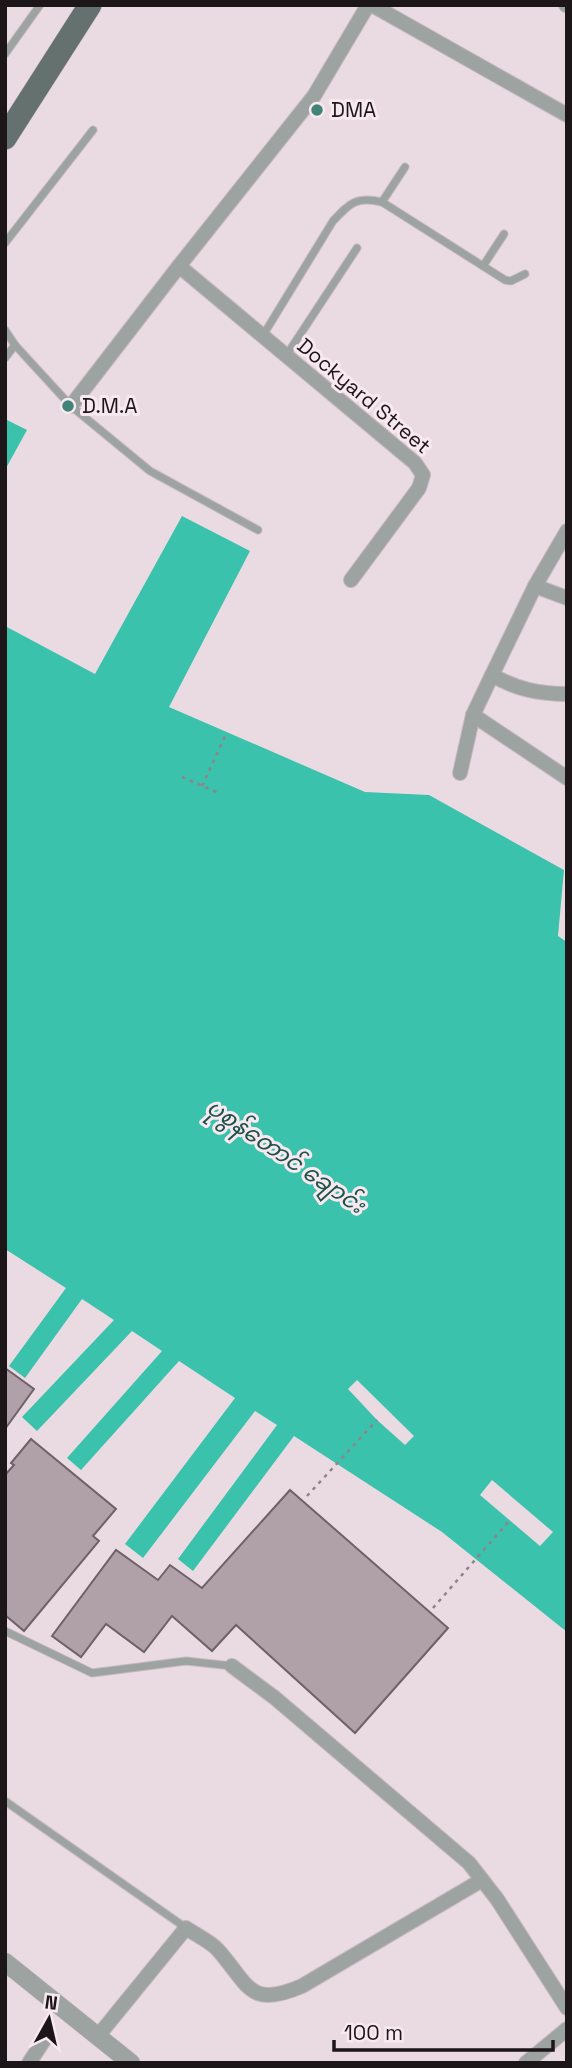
<svg xmlns="http://www.w3.org/2000/svg" width="572" height="2068" viewBox="0 0 572 2068" font-family="'Space Grotesk','Noto Sans Myanmar',sans-serif">
<style>
.water{fill:#3bc2ac}
.pier{fill:#eadbe2}
.building{fill:#b0a1a8;stroke:#6e6168;stroke-width:2}
.lines{fill:none;stroke-linecap:round;stroke-linejoin:round}
.service-casing{stroke:#c5b8be;stroke-width:9}
.minor-casing{stroke:#c5b8be;stroke-width:16}
.tertiary-casing{stroke:#c5b8be;stroke-width:19}
.primary-casing{stroke:#c5b8be;stroke-width:24}
.path{stroke:#8f8489;stroke-width:2.5;stroke-dasharray:3.5 5;stroke-linecap:butt}
.service{stroke:#9ca3a1;stroke-width:7}
.minor{stroke:#9ca3a1;stroke-width:14}
.tertiary{stroke:#9ca3a1;stroke-width:18}
.primary{stroke:#64716e;stroke-width:23}
.poi-dot{fill:#408477;stroke:#f8e8ef;stroke-width:2.5}
.labels{text-anchor:middle;stroke-width:6;stroke-linejoin:round;paint-order:stroke}
.poi-label{font-size:21px;fill:#1c1619;stroke:#f8e8ef;text-anchor:start}
.street-label{font-size:21px;fill:#1c1619;stroke:#f8e8ef}
.water-label{font-size:23px;font-style:italic;fill:#1c534a;stroke:#f8e8ef}
</style>
<rect width="100%" height="100%" fill="#eadbe2"/>
<g class="water">
<polygon points="5,419 27,430 5,470"/>
<polygon points="182,516 250,551 169,707 365,792 429,795 564,870 558,936 567,942 567,1632 442,1532 294,1436 193,1571 178,1559 277,1425 255,1411 143,1558 125,1544 235,1398 179,1361 81,1470 67,1458 162,1351 132,1331 37,1431 22,1417 114,1320 82,1299 25,1378 9,1366 66,1288 5,1249 5,626 95,674"/>
</g>
<g class="pier">
<polygon points="357,1380 414,1436 405,1445 377,1420 348,1389"/>
<polygon points="492,1480 553,1532 540,1546 480,1495"/>
</g>
<g class="building">
<polygon points="5,1368 34,1389 5,1429"/>
<polygon points="31,1439 116,1509 93,1536 99,1541 24,1631 5,1615 5,1475 14,1465 11,1463"/>
<polygon points="290,1490 448,1628 355,1733 236,1625 212,1651 172,1616 144,1652 106,1624 81,1657 52,1636 116,1550 158,1580 170,1565 202,1588"/>
</g>
<g class="lines">
<defs>
<g id="service">
<polyline points="5,54 40,5"/>
<polyline points="382,202 405,167"/>
<polyline points="5,243 93,130"/>
<polyline points="483,266 504,234"/>
<polyline points="5,330 15,345 71,406 150,471 258,530"/>
<path d="M262,337L333,221C350,203 356,196 382,202L505,280L511,281L525,274"/>
<polyline points="286,356 357,248"/>
<polyline points="5,358 15,345"/>
<polyline points="5,1631 92,1673 186,1661 232,1666"/>
<polyline points="5,1801 186,1928"/>
</g>
<g id="minor">
<polyline points="372,5 567,115"/>
<polyline points="566,5 567,5"/>
<polyline points="71,406 179,266"/>
<path d="M567,531L535,586L492,675C516,689 539,694 567,694"/>
<polyline points="351,580 419,488 423,475 415,463 179,266 314,96 368,5"/>
<polyline points="535,586 567,598"/>
<polyline points="473,715 567,778"/>
<polyline points="460,773 473,715 492,675"/>
<polyline points="232,1666 275,1698 469,1863 497,1899 567,2008"/>
<path d="M98,2036L186,1928C196,1935 210,1941 218,1950C249,1985 249,2009 302,1986L482,1880"/>
<polyline points="29,2063 46,2037"/>
<polyline points="526,2063 567,2029"/>
</g>
<polyline id="tertiary" points="5,1962 131,2063"/>
<polyline id="primary" points="5,138 90,5"/>
</defs>
<use href="#service" class="service-casing"/>
<use href="#minor" class="minor-casing"/>
<use href="#tertiary" class="tertiary-casing"/>
<use href="#primary" class="primary-casing"/>
<g class="path">
<polyline points="182,777 219,793"/>
<polyline points="202,786 227,732"/>
<polyline points="307,1496 377,1420"/>
<polyline points="433,1608 510,1520"/>
</g>
<use href="#service" class="service"/>
<use href="#minor" class="minor"/>
<use href="#tertiary" class="tertiary"/>
<use href="#primary" class="primary"/>
</g>
<g class="poi-dot">
<circle cx="317" cy="110" r="7"/>
<circle cx="68" cy="406" r="7"/>
</g>
<g class="labels">
<g class="poi-label">
<text x="331" y="117">DMA</text>
<text x="82" y="413">D.M.A</text>
</g>
<g class="street-label">
<text transform="translate(364 396) rotate(40)" y="7">Dockyard Street</text>
</g>
<g class="water-label">
<text transform="translate(286 1156) rotate(34)" y="8">ပုစွန်တောင် ချောင်း</text>
</g>
</g>
<rect width="572" height="2068" fill="none" stroke="#1c1619" stroke-width="14"/>
<g transform="translate(49 2019) rotate(8)" stroke="#f8e8ef" stroke-width="5" paint-order="stroke">
<path d="M0-5L12 26L0 18L-12 26Z" fill="#1c1619"/>
<text y="-10" font-size="19" font-weight="bold" text-anchor="middle" fill="#1c1619">N</text>
</g>
<path d="M334 2040v10h219v-10" fill="none" stroke="#1c1619" stroke-width="3.5"/>
<text x="344" y="2040" font-size="21" fill="#1c1619" stroke="#f8e8ef" stroke-width="5" paint-order="stroke">100 m</text>
</svg>
